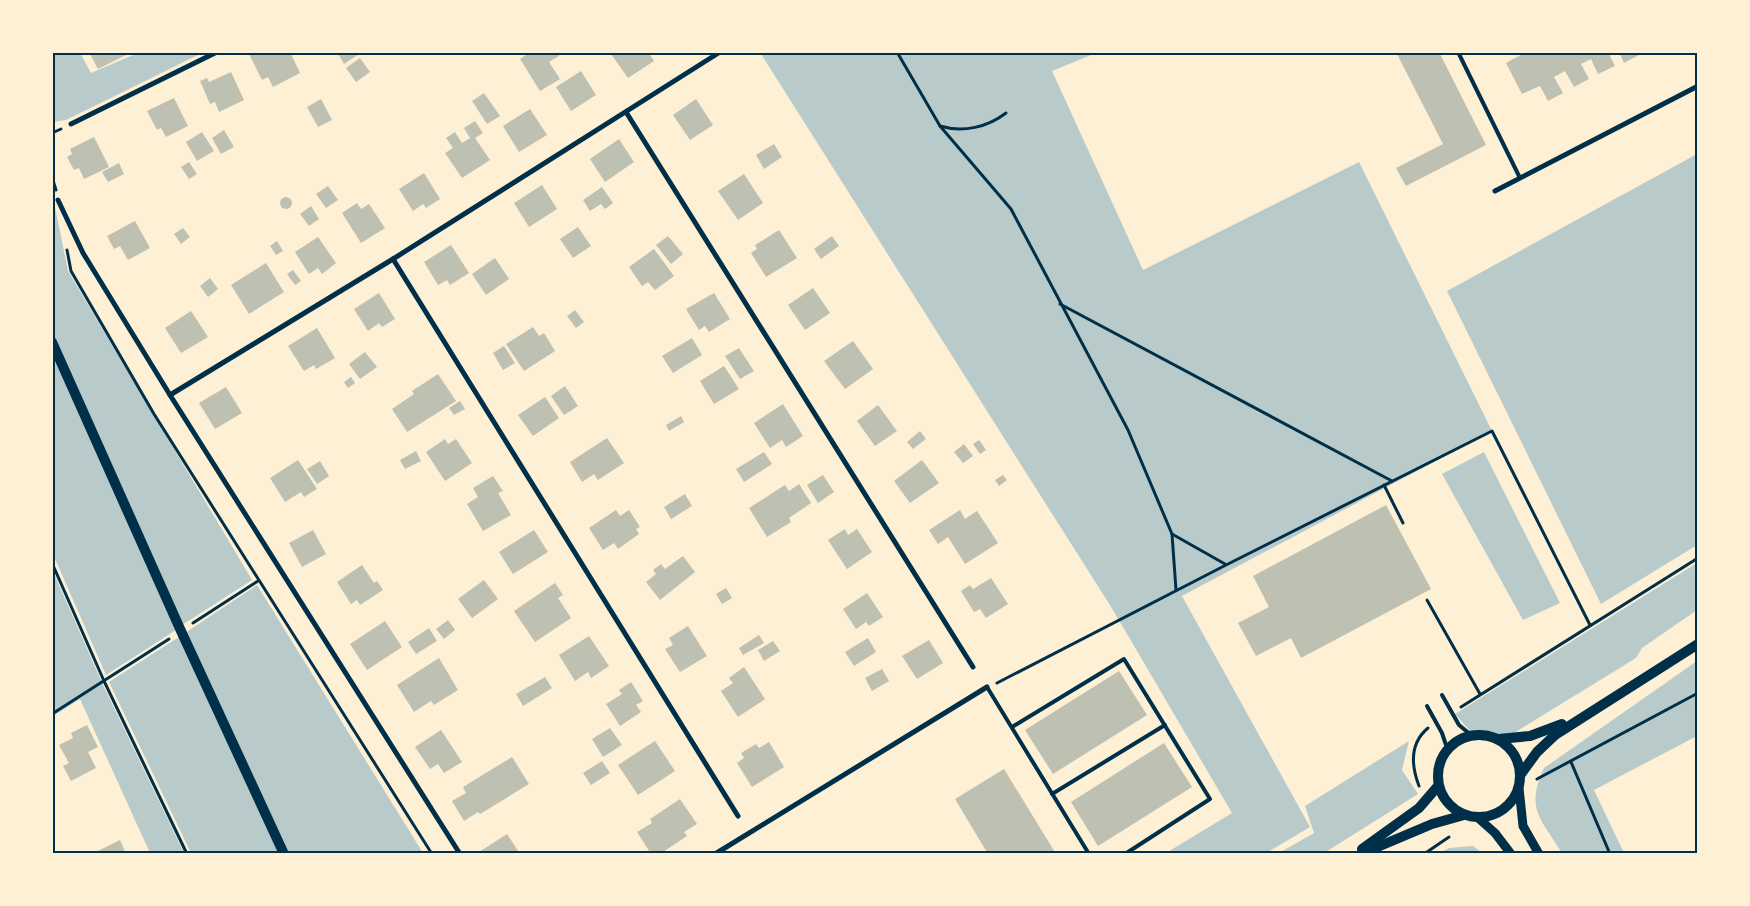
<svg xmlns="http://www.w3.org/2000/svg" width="1750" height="906" viewBox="0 0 1750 906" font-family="'Noto Sans',sans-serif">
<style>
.green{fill:#b9caca}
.building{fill:#bec0b2}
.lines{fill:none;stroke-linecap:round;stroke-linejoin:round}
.path{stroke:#003049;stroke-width:3}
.service{stroke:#003049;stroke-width:4}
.minor{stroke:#003049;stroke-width:5}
.tertiary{stroke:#003049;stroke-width:9}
.secondary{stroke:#003049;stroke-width:10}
.neatline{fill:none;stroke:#003049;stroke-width:2}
</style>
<rect width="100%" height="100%" fill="#fdf0d5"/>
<g class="green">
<polygon points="53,52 80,53 91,73 138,53 202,53 66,120 53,122"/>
<polygon points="763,52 1096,53 1052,71 1143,270 1359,162 1492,431 1182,596 1310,827 1266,853 1166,853 1232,813 1113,610 761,54"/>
<polygon points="1697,154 1697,545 1601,604 1447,291"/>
<polygon points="52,192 68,271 252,580 182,625 53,334"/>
<polygon points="52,348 176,630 106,675 53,554"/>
<polygon points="1484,452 1560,603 1523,620 1442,474"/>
<polygon points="1697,563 1697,610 1642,648 1636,658 1509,736 1471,732 1455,714"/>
<polygon points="52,569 103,685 184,853 150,853 80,699 53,716"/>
<polygon points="257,585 423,853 287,853 185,633"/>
<polygon points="179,637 279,853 191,853 109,682"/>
<path d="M1697,661V736L1594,790L1624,853H1562C1541,819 1525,809 1544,768Z"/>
<polygon points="1409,741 1402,770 1418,794 1324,853 1279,853 1314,833 1305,806"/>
<polygon points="1473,846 1482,853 1440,853 1449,848"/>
</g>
<g class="building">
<polygon points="89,52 132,52 98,69"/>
<polygon points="253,52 290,52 300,73 273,87 268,77 262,80 249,54"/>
<polygon points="337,52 362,52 344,64"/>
<polygon points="530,52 558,52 559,56 549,62 560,79 540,91 520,59"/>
<polygon points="613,52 648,52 654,61 628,78 611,54"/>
<polygon points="1396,52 1439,52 1486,145 1406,186 1396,168 1443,144"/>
<polygon points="1526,52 1608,52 1615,66 1598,74 1591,59 1581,64 1589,79 1574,87 1565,71 1554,77 1563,93 1548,101 1540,86 1522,94 1506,63"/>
<polygon points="1619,52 1638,52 1639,55 1624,63"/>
<polygon points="360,58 370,72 356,82 346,68"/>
<polygon points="581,71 596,95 571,111 556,87"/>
<polygon points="231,72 244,100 219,112 215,102 210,104 200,81 207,78 209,82"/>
<polygon points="484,93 500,116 487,124 472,101"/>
<polygon points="174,98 188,126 166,137 161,128 157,130 147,111"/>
<polygon points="321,99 332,120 318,127 307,107"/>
<polygon points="696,99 713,125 690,140 673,115"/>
<polygon points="530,109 547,135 519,152 503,126"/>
<polygon points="475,121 483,133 475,138 490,160 462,178 445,153 453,148 446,138 455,132 462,143 470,138 464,128"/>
<polygon points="224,130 234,147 221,154 212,138"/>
<polygon points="202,132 214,151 197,161 186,142"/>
<polygon points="94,137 109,167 84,179 79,168 74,170 67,157 72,154 70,149"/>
<polygon points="619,139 634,162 605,182 590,159"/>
<polygon points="774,144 782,157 764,169 756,155"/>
<polygon points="189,162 197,174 189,179 181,167"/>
<polygon points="119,163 124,174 108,182 102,172"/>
<polygon points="424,173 440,199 426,208 423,204 413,211 399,189"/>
<polygon points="744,174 763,203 738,220 718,191"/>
<polygon points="542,185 557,209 529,227 514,203"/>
<polygon points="328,186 338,200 326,208 316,194"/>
<polygon points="602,187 613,203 605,209 601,204 590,211 583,200"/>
<circle cx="286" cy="203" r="6"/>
<polygon points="357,203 361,209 369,204 385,228 361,243 342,213"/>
<polygon points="311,206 319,219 309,226 300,214"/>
<polygon points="135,221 150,248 128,260 120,246 114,249 107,236"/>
<polygon points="578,227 591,246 573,258 560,239"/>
<polygon points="183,228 190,237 181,244 174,234"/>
<polygon points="779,230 797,258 766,277 751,253 757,249 755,245"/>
<polygon points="668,236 683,254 671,264 656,245"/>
<polygon points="832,236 839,246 821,259 814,249"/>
<polygon points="318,237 336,263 322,274 318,268 309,274 295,252"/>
<polygon points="277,241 283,251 276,255 270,246"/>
<polygon points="451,245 469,273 450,285 447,280 438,285 424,262"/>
<polygon points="654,249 674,276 655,290 648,282 642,286 629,267"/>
<polygon points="495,258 509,279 486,295 472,274"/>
<polygon points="266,263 284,292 249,314 231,285"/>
<polygon points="293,270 301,281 295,285 287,274"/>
<polygon points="210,278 218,289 208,297 200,286"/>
<polygon points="813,288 830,313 805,330 788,305"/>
<polygon points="379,293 395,319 382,327 379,323 368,331 354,309"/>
<polygon points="714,293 730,319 709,332 705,326 699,330 686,309"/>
<polygon points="575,310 584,322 576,328 567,316"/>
<polygon points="191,311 208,337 181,353 165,328"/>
<polygon points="533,327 539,336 544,333 555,351 524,371 506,344"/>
<polygon points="317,328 335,358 316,369 314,365 304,371 288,346"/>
<polygon points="692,338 702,355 673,373 662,356"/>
<polygon points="853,341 873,369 845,389 824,361"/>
<polygon points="504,346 515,363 503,370 493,353"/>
<polygon points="739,348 754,371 740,379 725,356"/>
<polygon points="365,352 377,367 360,379 349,364"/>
<polygon points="724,366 739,389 714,404 700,381"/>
<polygon points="438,374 456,401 407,432 392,409 414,394 412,391"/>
<polygon points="351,377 355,383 348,388 344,382"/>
<polygon points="565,386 578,406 564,415 551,396"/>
<polygon points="226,387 242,413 215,429 199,403"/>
<polygon points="545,397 559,418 533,436 518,415"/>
<polygon points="460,401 465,409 454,415 449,408"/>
<polygon points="783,404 803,436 786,447 782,440 770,448 754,423"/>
<polygon points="878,405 897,431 875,446 857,421"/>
<polygon points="681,416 684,422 669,431 666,425"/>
<polygon points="920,431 926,439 913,449 907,442"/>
<polygon points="607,438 624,463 598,480 594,474 582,482 570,462"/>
<polygon points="445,439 448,444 456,439 472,463 445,481 426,452"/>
<polygon points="979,440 986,450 980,454 973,444"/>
<polygon points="964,444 973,456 963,463 954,452"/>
<polygon points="416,451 421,461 405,469 400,460"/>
<polygon points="764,452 772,464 744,482 736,469"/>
<polygon points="298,460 317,489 304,497 301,492 285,502 270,478"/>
<polygon points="922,460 939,483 910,503 894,481"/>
<polygon points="320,461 329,476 317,484 307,469"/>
<polygon points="823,475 834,492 818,503 807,485"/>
<polygon points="1003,475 1007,480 999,486 995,480"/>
<polygon points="493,476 503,491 498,493 511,515 483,531 467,504 478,497 473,488"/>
<polygon points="799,484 811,503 789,518 791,522 767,537 749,508 785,485 789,491"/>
<polygon points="685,494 692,506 671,519 664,507"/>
<polygon points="1386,505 1431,589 1301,658 1291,638 1256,656 1238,623 1269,607 1253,576"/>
<polygon points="616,510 620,516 629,510 640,527 636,529 639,534 618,549 614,543 603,550 589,528"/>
<polygon points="960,510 965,519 977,511 998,543 965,564 948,537 938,544 929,530"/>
<polygon points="845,529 848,535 857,529 872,552 847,569 828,540"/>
<polygon points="313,530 326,554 302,567 289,543"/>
<polygon points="534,530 548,552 513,574 499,552"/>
<polygon points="683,556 695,572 660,600 646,582 656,574 653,570 661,564 665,569"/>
<polygon points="362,565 374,583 377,581 383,590 360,605 357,600 351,604 337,582"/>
<polygon points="991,578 1008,604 986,618 980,609 974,612 961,591 970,585 973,589"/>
<polygon points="484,580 498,599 472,618 458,599"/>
<polygon points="555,583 563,595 558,598 571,618 535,642 514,611"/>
<polygon points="726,588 732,598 722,604 716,594"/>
<polygon points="867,593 883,617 869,626 866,622 856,629 843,609"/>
<polygon points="448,620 455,630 444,639 436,629"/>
<polygon points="385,621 402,647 367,670 350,644"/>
<polygon points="688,626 707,656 680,672 665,649 673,645 669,638"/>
<polygon points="429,628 437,641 416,654 408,642"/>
<polygon points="759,635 764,643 743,655 739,648"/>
<polygon points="589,636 609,666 591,678 588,672 575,681 559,655"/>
<polygon points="868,638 876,652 854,666 845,652"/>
<polygon points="929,640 943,663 917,679 902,656"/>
<polygon points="773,641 780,651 764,661 758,650"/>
<polygon points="439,658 458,690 434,705 431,701 414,712 397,685"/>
<polygon points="744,667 765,699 738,717 721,691 733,683 729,678"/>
<polygon points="882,669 889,681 872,691 865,678"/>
<polygon points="1119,671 1147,715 1053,774 1025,730"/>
<polygon points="545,677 552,688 523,706 516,694"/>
<polygon points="631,682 643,701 636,705 641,712 620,726 606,704 622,694 619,690"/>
<polygon points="87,725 98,747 88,752 96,768 71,781 63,766 69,763 59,745 73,738 71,733"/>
<polygon points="610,728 622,745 603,757 592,739"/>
<polygon points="441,730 462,762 444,773 438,764 430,769 415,747"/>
<polygon points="655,741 675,771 638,795 618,765"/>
<polygon points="769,742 784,767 752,787 737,763 744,758 741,753 756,744 759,748"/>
<polygon points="1164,743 1192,787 1098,846 1071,802"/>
<polygon points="512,757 529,784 480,814 478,812 464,821 452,801 466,793 463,787"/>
<polygon points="602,761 610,773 591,785 583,773"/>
<polygon points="1004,769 1056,854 988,854 955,799"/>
<polygon points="680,799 697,824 684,832 687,836 660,854 651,854 637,832 652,823 650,819"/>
<polygon points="507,834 520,854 480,854 479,852"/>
<polygon points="120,840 126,854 92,854"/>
</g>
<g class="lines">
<g class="path">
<path d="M897,52L940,126C963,133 988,127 1006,113"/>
<polyline points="940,126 1011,209 1128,430 1172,534 1225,564"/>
<polyline points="52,133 61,129"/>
<polyline points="52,177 56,190"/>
<polyline points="67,250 71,271 154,414 432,854"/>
<polyline points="1060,304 1392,481"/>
<polyline points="1384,485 1403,523"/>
<polyline points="1172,534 1176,590"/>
<polyline points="52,563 104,681 187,854"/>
<polyline points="1427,600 1480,694"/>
<polyline points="193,623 258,581"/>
<polyline points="997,683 1226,565 1492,431 1590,625"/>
<polyline points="1461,707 1698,558"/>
<polyline points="52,714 169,639"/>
<polyline points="1571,762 1610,854"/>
<polyline points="1537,779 1698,693"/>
<path d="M1419,786C1411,765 1410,743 1428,728"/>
<polyline points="1424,854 1449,837"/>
</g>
<g class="service">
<polyline points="1458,52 1520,178"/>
<polyline points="987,687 1089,854"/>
<polyline points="1442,695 1459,725 1471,735"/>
<polyline points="1427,706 1442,733 1447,748"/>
<polyline points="1012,727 1124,659 1210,799 1125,854"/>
<polyline points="1052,794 1165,725"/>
</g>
<g class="minor">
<polyline points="626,112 973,667"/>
<polyline points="71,124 217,52"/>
<polyline points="1495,191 1698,86"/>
<polyline points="58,200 83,253 170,395 460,854"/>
<polyline points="393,259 738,816"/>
<polyline points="170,395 393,259 720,52"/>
<polyline points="715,854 987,687"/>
</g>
<g class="tertiary">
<polyline points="1519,788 1523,826 1539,854"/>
<polyline points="1477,817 1495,833 1511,854"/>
</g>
<g class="secondary">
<polyline points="52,342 181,631 284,854"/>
<circle cx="1479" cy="776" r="41"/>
<polyline points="1499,739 1530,736 1562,724"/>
<polyline points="1521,774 1537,752 1555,735 1698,644"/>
<polyline points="1362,849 1419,808 1438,786"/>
<polyline points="1361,854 1432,824 1464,815"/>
</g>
</g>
<rect width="1750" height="906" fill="none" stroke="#fdf0d5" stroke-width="108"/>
<rect x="54" y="54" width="1642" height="798" class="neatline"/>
</svg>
